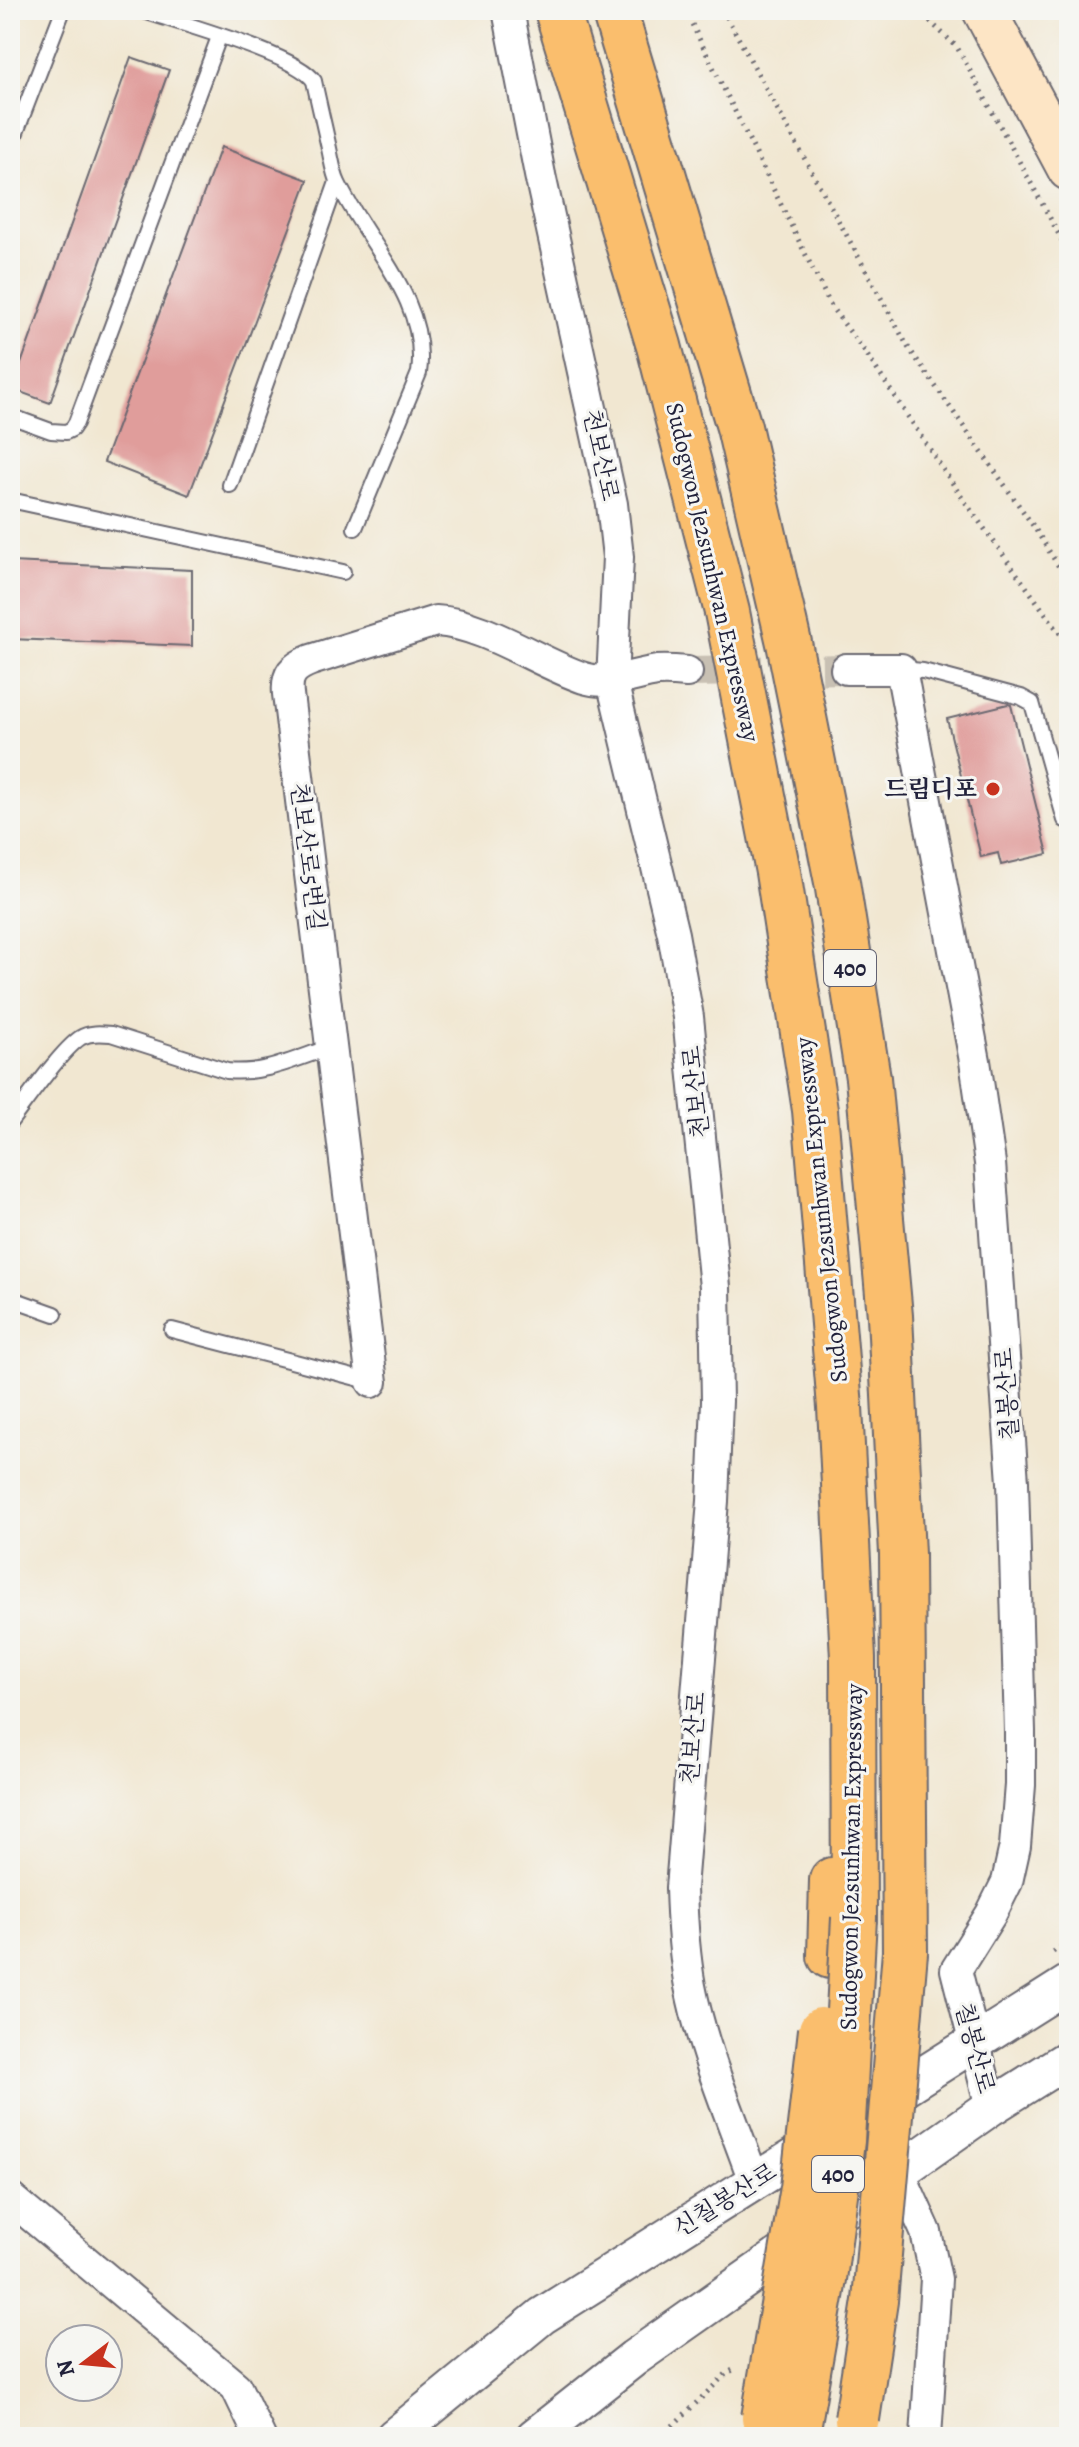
<svg xmlns="http://www.w3.org/2000/svg" width="1079" height="2447" viewBox="0 0 1079 2447" font-family="Alegreya,'Noto Serif KR',serif">
<style>
.building{fill:#e09d9b}
.lines{fill:none;stroke-linecap:round;stroke-linejoin:round}
.minor-tunnel{stroke:#c8c0b3;stroke-width:30;stroke-dasharray:30 15;stroke-linecap:butt}
.service-casing{stroke:#6a6770;stroke-width:18}
.minor-casing{stroke:#6a6770;stroke-width:34}
.tertiary-casing{stroke:#6a6770;stroke-width:40}
.secondary-casing{stroke:#6a6770;stroke-width:46}
.motorway-casing{stroke:#6a6770;stroke-width:48}
.path{stroke:#6a6770;stroke-width:5;stroke-dasharray:2 6;stroke-linecap:butt}
.service{stroke:#fff;stroke-width:14}
.minor{stroke:#fff;stroke-width:30}
.tertiary{stroke:#fff;stroke-width:36}
.secondary{stroke:#fde5c5;stroke-width:42}
.motorway{stroke:#fabe6d;stroke-width:44}
.motorway-bridge-casing{stroke:#6a6770;stroke-width:48;stroke-linecap:butt}
.motorway-bridge{stroke:#fabe6d;stroke-width:44}
.poi-dot{fill:#c8321e;stroke:#f6f6f2;stroke-width:3}
.labels{text-anchor:middle;stroke-width:6;stroke-linejoin:round;paint-order:stroke}
.shield{fill:#f6f6f2;stroke:#626272;stroke-width:2}
.shield-label{font-size:22px;font-weight:bold;fill:#22223b}
.street-label{font-size:24px;fill:#22223b;stroke:#f6f6f2}
.poi-label{font-size:24px;font-weight:bold;fill:#22223b;stroke:#f6f6f2;text-anchor:end}
</style>
<rect width="100%" height="100%" fill="#f6f6f2"/>
<filter id="ink" filterUnits="userSpaceOnUse"><feTurbulence type="fractalNoise" baseFrequency=".0125" numOctaves="2"/><feDisplacementMap in="SourceGraphic" scale="16" xChannelSelector="R" yChannelSelector="G"/><feConvolveMatrix kernelMatrix="1 2 1 2 8 2 1 2 1" color-interpolation-filters="sRGB"/></filter>
<filter id="wash" filterUnits="userSpaceOnUse"><feTurbulence type="fractalNoise" baseFrequency=".006" numOctaves="4" result="noise"/><feDisplacementMap in="SourceGraphic" scale="32" xChannelSelector="R" yChannelSelector="G"/><feGaussianBlur stdDeviation="1.8" result="paint"/><feColorMatrix in="noise" values="0 0 0 0 0 0 0 0 0 0 0 0 0 0 0 0 0 1.4 0 .05"/><feComposite in="paint" operator="in"/></filter>
<g filter="url(#wash)">
<rect width="100%" height="100%" fill="#f1e7d1"/>
<g id="blocks">
<g class="building">
<polygon points="131,57 169,70 50,403 12,389"/>
<polygon points="221,147 308,180 189,495 104,462"/>
<polygon points="10,562 192,570 192,646 10,639"/>
<polygon points="1008,704 1011,705 1048,854 1001,865 998,853 981,857 947,719"/>
</g>
</g>
</g>
<g filter="url(#ink)">
<use href="#blocks" fill-opacity="0" stroke="#6a6770" stroke-width="2"/>
<g class="lines">
<polyline class="minor-tunnel" points="687,672 846,669"/>
<defs>
<g id="service">
<path d="M141,10C175,22 298,55 314,81C319,105 325,129 330,153C332,163 334,175 338,183C367,244 429,300 419,373L355,528"/>
<polyline points="10,148 63,10"/>
<polyline points="10,416 51,431 66,432 72,429 76,423 219,37"/>
<polyline points="230,485 337,182"/>
<polyline points="10,500 343,572"/>
<polyline points="901,669 923,671 1021,697 1032,703 1065,820"/>
<path d="M10,1122C27,1100 60,1052 80,1038C89,1032 101,1033 111,1034L227,1071C264,1075 297,1058 331,1047"/>
<polyline points="10,1298 55,1314"/>
<polyline points="172,1330 372,1382"/>
</g>
<g id="minor">
<path d="M508,10L540,175L612,504L618,557L612,681L673,934L688,1017L715,1287L717,1401L713,1501L681,1888C682,1921 684,1954 690,1986C703,2053 732,2118 754,2181"/>
<polyline points="846,669 901,669 975,1061 990,1163 1013,1482 1020,1731 1020,1785 1015,1846 1007,1882 991,1914 956,1970 991,2107"/>
<path d="M372,1382L288,694C286,674 293,667 311,660L436,621C483,623 539,663 584,678C609,686 632,675 657,671C666,670 677,671 687,672"/>
<polyline points="899,2172 926,2232 936,2279 926,2437"/>
<polyline points="10,2198 236,2387 260,2437"/>
</g>
<g id="tertiary">
<polyline points="394,2437 542,2316 1069,1983"/>
<polyline points="534,2437 634,2358 991,2107 1069,2058"/>
</g>
<polyline id="secondary" points="984,10 1069,169"/>
<g id="motorway">
<polyline points="557,10 659,346 727,612 778,872 815,1110 840,1407 853,1658 854,1918"/>
<polyline points="614,10 739,427 789,643 837,882 868,1078 890,1316 902,1554 905,1952"/>
<polyline points="830,1956 832,1880"/>
</g>
</defs>
<use href="#service" class="service-casing"/>
<use href="#minor" class="minor-casing"/>
<use href="#tertiary" class="tertiary-casing"/>
<use href="#secondary" class="secondary-casing"/>
<use href="#motorway" class="motorway-casing"/>
<g class="path">
<polyline points="685,10 832,308 865,352 963,499 1069,646"/>
<polyline points="723,10 908,347 1034,527 1069,583"/>
<polyline points="918,10 957,47 1069,253"/>
<polyline points="1062,10 1069,22"/>
<polyline points="1053,1952 1069,1942"/>
<polyline points="661,2437 727,2373 735,2369"/>
</g>
<use href="#service" class="service"/>
<use href="#minor" class="minor"/>
<use href="#tertiary" class="tertiary"/>
<use href="#secondary" class="secondary"/>
<use href="#motorway" class="motorway"/>
<defs>
<g id="motorway-bridge">
<polyline points="764,2418 803,2188 821,2030"/>
<polyline points="857,2419 875,2301 905,1952"/>
<polyline points="798,2428 824,2279 842,2141 854,1918"/>
</g>
</defs>
<use href="#motorway-bridge" class="motorway-bridge-casing"/>
<use href="#motorway-bridge" class="motorway-bridge"/>
</g>
</g>
<circle class="poi-dot" cx="993" cy="789" r="8"/>
<g class="labels">
<g class="shield">
<rect x="824" y="950" width="52" height="36" rx="6"/>
<rect x="812" y="2156" width="52" height="36" rx="6"/>
</g>
<g class="shield-label">
<text x="850" y="976">400</text>
<text x="838" y="2182">400</text>
</g>
<g class="street-label">
<text transform="translate(601 455) rotate(78)" y="8">천보산로</text>
<text transform="translate(713 572) rotate(77)" y="8">Sudogwon Je2sunhwan Expressway</text>
<text transform="translate(308 857) rotate(83)" y="8">천보산로5번길</text>
<text transform="translate(696 1092) rotate(-96)" y="8">천보산로</text>
<text transform="translate(821 1210) rotate(-96)" y="8">Sudogwon Je2sunhwan Expressway</text>
<text transform="translate(1007 1394) rotate(-94)" y="8">칠봉산로</text>
<text transform="translate(693 1738) rotate(-85)" y="8">천보산로</text>
<text transform="translate(851 1857) rotate(-89)" y="8">Sudogwon Je2sunhwan Expressway</text>
<text transform="translate(975 2048) rotate(75)" y="8">칠봉산로</text>
<text transform="translate(725 2200) rotate(-32)" y="8">신칠봉산로</text>
</g>
<g class="poi-label">
<text x="977" y="797">드림디포</text>
</g>
</g>
<rect width="1079" height="2447" fill="none" stroke="#f6f6f2" stroke-width="40"/>
<g transform="translate(84 2363) rotate(254)"><circle r="38" fill="#f6f6f2" stroke="#a1a1a9" stroke-width="2"/>
<path d="M0-6L14 30L0 20L-14 30Z" fill="#c8321e"/>
<text y="-12" font-size="22" font-weight="bold" text-anchor="middle" fill="#22223b">N</text>
</g>
</svg>
